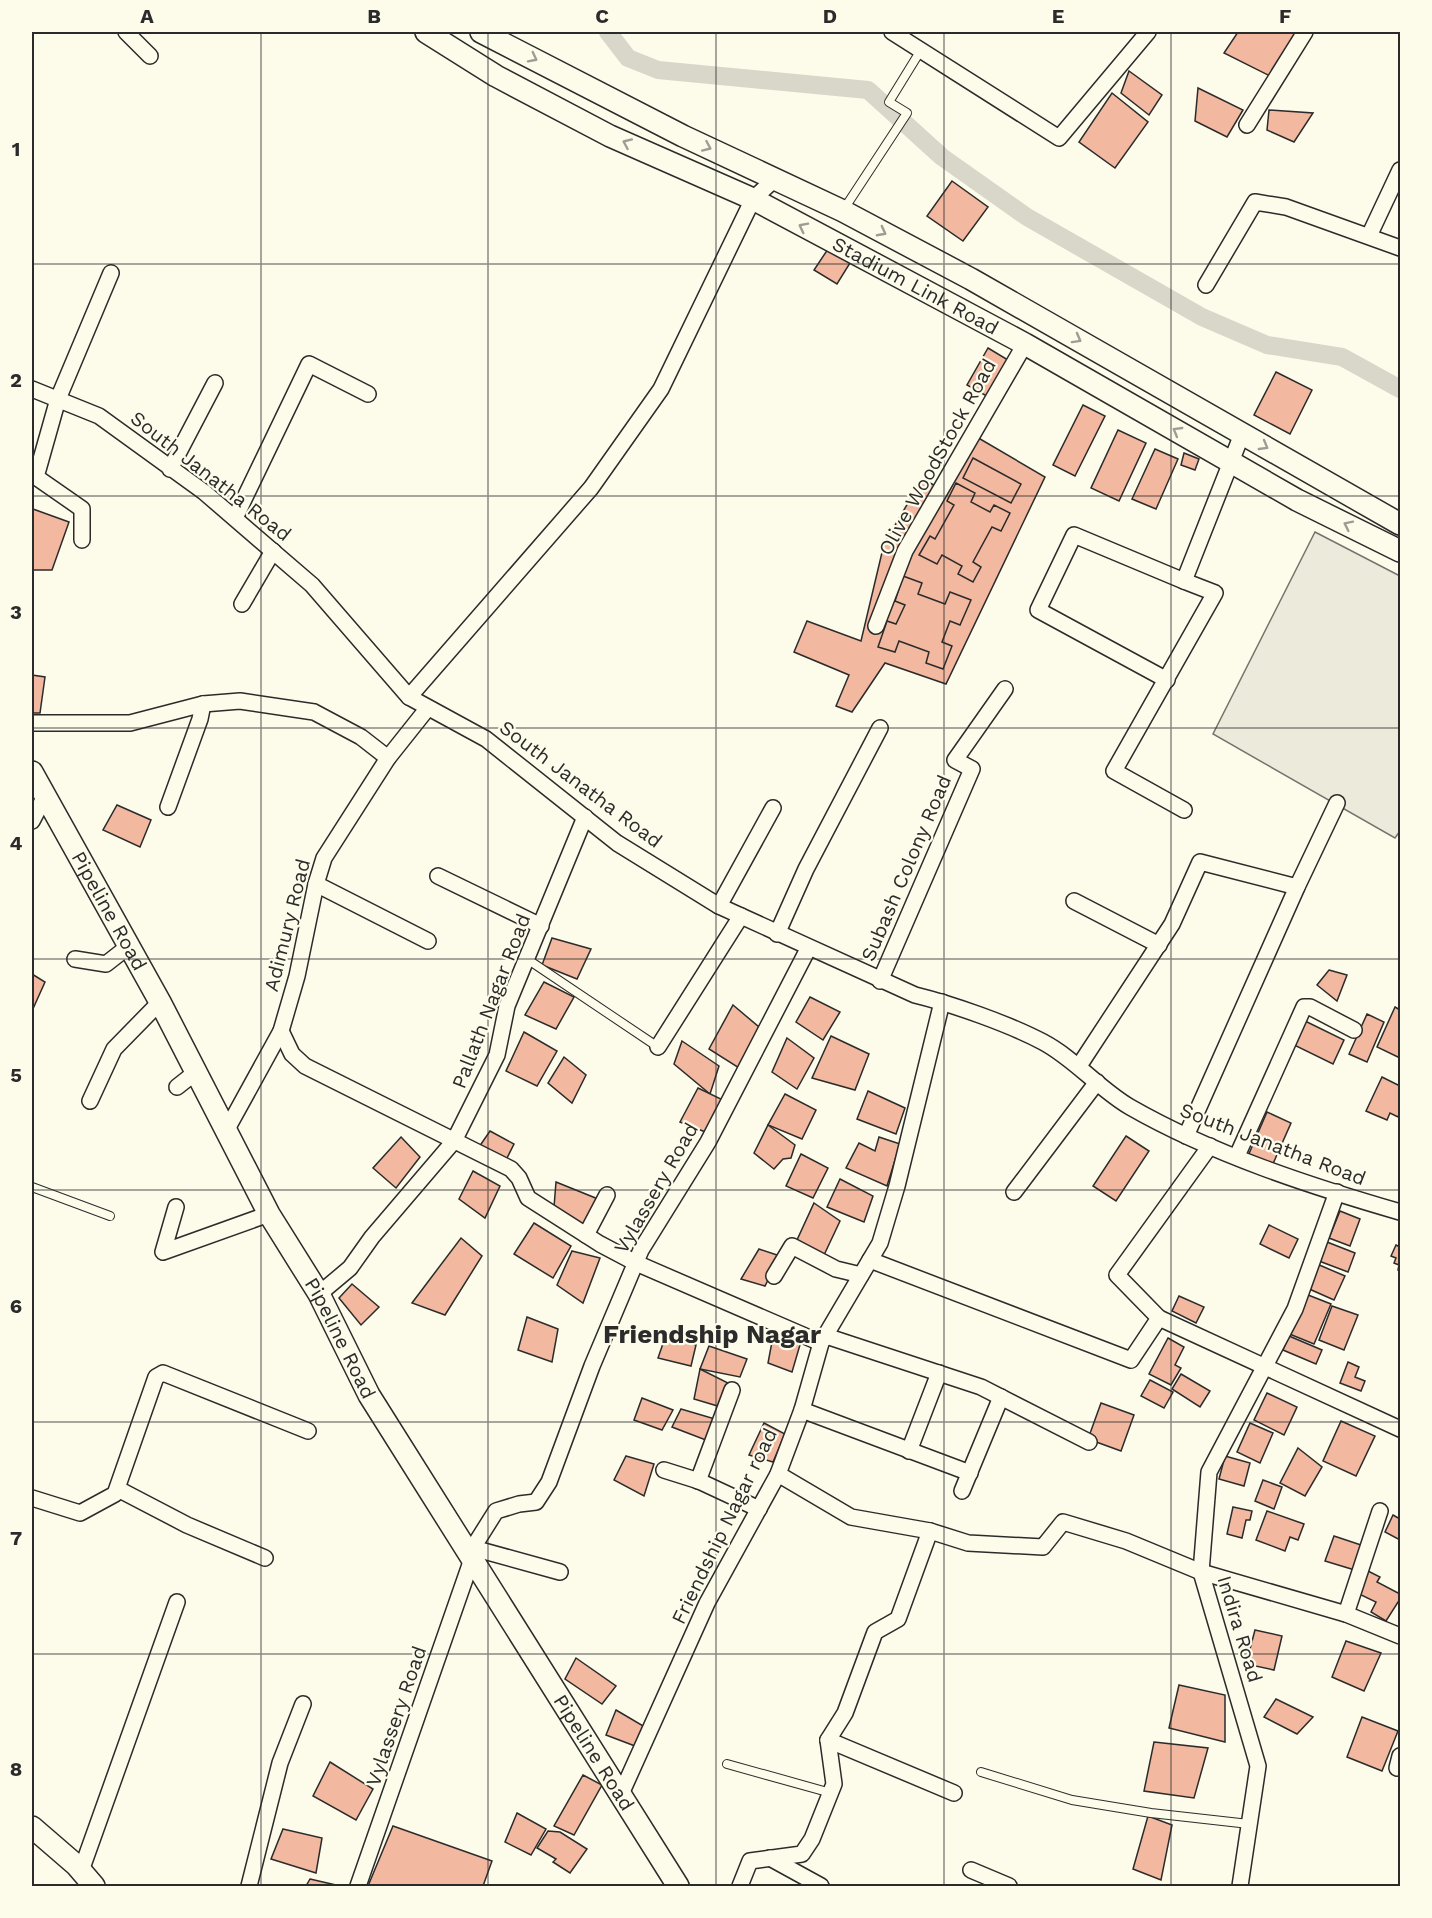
<svg xmlns="http://www.w3.org/2000/svg" width="1432" height="1918" viewBox="0 0 1432 1918" font-family="'Work Sans',sans-serif">
<style>
.green{fill:#ecebdb;stroke:#74746e;stroke-width:1.5}
.lines{fill:none;stroke-linecap:round;stroke-linejoin:round}
.canal{stroke:#d8d7c9;stroke-width:18}
.building{fill:#f2b8a0;stroke:#2b2b2b;stroke-width:1.5}
.lane-casing{stroke:#2b2b2b;stroke-width:10}
.street-casing{stroke:#2b2b2b;stroke-width:18}
.secondary-casing{stroke:#2b2b2b;stroke-width:24}
.lane{stroke:#fdfbea;stroke-width:8}
.street{stroke:#fdfbea;stroke-width:15}
.secondary{stroke:#fdfbea;stroke-width:21}
.oneway{stroke:#9e9d94}
.grid{fill:none;stroke:#2b2b2b;stroke-width:1.5;stroke-opacity:0.55}
.labels{text-anchor:middle;stroke-width:4.5;stroke-linejoin:round;paint-order:stroke}
.street-label{font-size:20px;fill:#2b2b2b;stroke:#fdfbea}
.district-label{font-size:26px;font-weight:bold;fill:#2b2b2b;stroke:#fdfbea}
.neatline{fill:none;stroke:#2b2b2b;stroke-width:2}
.grid-label{font-size:20px;text-anchor:middle;font-weight:bold;fill:#2b2b2b}
</style>
<rect width="100%" height="100%" fill="#fdfbea"/>
<polygon class="green" points="1315,532 1400,576 1400,831 1395,838 1213,734"/>
<g class="lines">
<polyline class="canal" points="608,32 628,58 658,70 868,90 942,157 1027,217 1202,317 1267,345 1342,357 1400,389"/>
</g>
<g class="building">
<polygon points="1238,32 1297,32 1272,77 1224,53"/>
<polygon points="1129,71 1162,95 1149,115 1121,93"/>
<polygon points="1198,88 1243,110 1227,137 1195,121"/>
<polygon points="1112,93 1148,122 1115,168 1079,142"/>
<polygon points="1269,110 1313,113 1294,142 1267,130"/>
<polygon points="952,181 988,207 963,241 927,216"/>
<polygon points="828,249 850,263 837,284 814,270"/>
<polygon points="988,348 1013,363 992,399 967,385"/>
<polygon points="1276,372 1312,390 1290,434 1254,415"/>
<polygon points="1083,405 1105,416 1075,476 1053,465"/>
<polygon points="1118,430 1146,443 1119,501 1091,488"/>
<polygon points="975,436 1045,477 946,684 885,663 852,712 836,706 849,675 794,652 807,621 861,641 884,544 922,479 944,490"/>
<polygon points="1155,449 1178,459 1156,509 1132,499"/>
<polygon points="1184,453 1199,459 1195,470 1181,465"/>
<polygon points="973,458 1021,484 1011,503 963,478"/>
<polygon points="956,483 975,493 971,502 990,512 994,505 1010,513 1001,531 992,527 973,562 981,567 973,582 958,574 962,566 942,555 937,564 919,555 930,536 935,539 954,505 947,501"/>
<polygon points="33,509 69,522 52,570 32,570"/>
<polygon points="903,576 922,583 918,594 945,604 950,592 971,600 960,625 950,621 942,642 952,646 943,669 926,663 929,652 899,641 895,652 878,647 887,621 896,624 905,605 895,601"/>
<polygon points="32,675 45,677 40,713 32,713"/>
<polygon points="117,805 151,820 140,847 103,830"/>
<polygon points="552,938 591,949 577,979 542,965"/>
<polygon points="1329,970 1347,975 1337,1001 1317,985"/>
<polygon points="32,974 45,982 32,1011"/>
<polygon points="544,982 574,997 556,1029 525,1015"/>
<polygon points="810,997 840,1012 823,1040 796,1022"/>
<polygon points="733,1005 759,1027 739,1068 709,1049"/>
<polygon points="1395,1007 1400,1010 1400,1058 1377,1047"/>
<polygon points="1367,1014 1384,1022 1367,1062 1349,1054"/>
<polygon points="1303,1020 1344,1040 1333,1064 1292,1044"/>
<polygon points="524,1032 557,1051 537,1086 506,1071"/>
<polygon points="831,1036 869,1054 855,1090 812,1078"/>
<polygon points="787,1038 814,1058 797,1089 772,1072"/>
<polygon points="682,1041 719,1066 710,1094 674,1064"/>
<polygon points="564,1057 586,1075 572,1103 548,1083"/>
<polygon points="1382,1077 1400,1086 1400,1112 1398,1117 1390,1113 1387,1120 1366,1111"/>
<polygon points="698,1088 723,1100 708,1133 680,1122"/>
<polygon points="868,1091 905,1108 896,1134 857,1119"/>
<polygon points="785,1094 816,1110 802,1139 768,1125"/>
<polygon points="1267,1112 1291,1123 1272,1166 1248,1156"/>
<polygon points="768,1125 795,1145 791,1158 783,1159 774,1169 754,1153"/>
<polygon points="490,1131 514,1144 506,1160 479,1147"/>
<polygon points="1126,1136 1149,1151 1116,1201 1093,1186"/>
<polygon points="401,1137 420,1157 396,1188 373,1168"/>
<polygon points="879,1137 900,1144 887,1186 846,1168 859,1143 875,1151"/>
<polygon points="801,1154 828,1168 813,1198 786,1186"/>
<polygon points="473,1171 500,1186 485,1218 459,1199"/>
<polygon points="840,1179 873,1196 864,1222 827,1207"/>
<polygon points="556,1182 598,1199 584,1225 554,1207"/>
<polygon points="814,1203 840,1221 824,1255 797,1240"/>
<polygon points="1340,1211 1360,1219 1350,1246 1329,1238"/>
<polygon points="534,1223 571,1246 553,1278 514,1254"/>
<polygon points="1269,1225 1298,1239 1289,1258 1260,1244"/>
<polygon points="461,1238 482,1256 445,1315 412,1303"/>
<polygon points="1327,1242 1355,1253 1348,1272 1319,1261"/>
<polygon points="1396,1245 1400,1247 1400,1271 1398,1270 1399,1265 1394,1263 1396,1258 1391,1256"/>
<polygon points="759,1249 780,1256 765,1286 741,1279"/>
<polygon points="572,1251 600,1258 583,1303 557,1285"/>
<polygon points="1317,1264 1345,1276 1334,1300 1307,1288"/>
<polygon points="352,1284 379,1307 361,1325 339,1298"/>
<polygon points="1303,1293 1331,1304 1314,1344 1287,1333"/>
<polygon points="1179,1296 1204,1307 1196,1323 1172,1311"/>
<polygon points="1332,1306 1358,1315 1344,1350 1319,1340"/>
<polygon points="527,1317 558,1329 552,1362 518,1350"/>
<polygon points="774,1331 802,1338 792,1372 768,1363"/>
<polygon points="666,1335 696,1345 691,1366 658,1358"/>
<polygon points="1289,1336 1322,1350 1316,1364 1283,1350"/>
<polygon points="1168,1338 1184,1347 1175,1365 1181,1368 1171,1385 1149,1374"/>
<polygon points="709,1346 747,1359 740,1377 700,1369"/>
<polygon points="1348,1362 1359,1367 1355,1377 1365,1381 1361,1391 1340,1383"/>
<polygon points="700,1369 732,1385 721,1407 694,1399"/>
<polygon points="1181,1374 1210,1391 1200,1407 1172,1389"/>
<polygon points="1150,1380 1173,1392 1164,1408 1141,1396"/>
<polygon points="1267,1393 1297,1407 1284,1435 1254,1420"/>
<polygon points="642,1398 673,1410 662,1430 634,1420"/>
<polygon points="1101,1403 1134,1415 1121,1451 1088,1439"/>
<polygon points="681,1409 715,1419 711,1442 672,1427"/>
<polygon points="1341,1421 1375,1436 1356,1476 1323,1461"/>
<polygon points="764,1423 785,1434 773,1462 749,1455"/>
<polygon points="1250,1423 1273,1433 1260,1463 1237,1452"/>
<polygon points="1298,1448 1322,1467 1305,1496 1280,1483"/>
<polygon points="626,1456 654,1464 644,1496 614,1480"/>
<polygon points="1225,1456 1250,1463 1244,1486 1219,1479"/>
<polygon points="1263,1480 1282,1487 1274,1509 1255,1501"/>
<polygon points="1233,1507 1252,1511 1250,1520 1246,1520 1242,1538 1227,1534"/>
<polygon points="1267,1511 1304,1524 1298,1540 1290,1537 1285,1551 1256,1540"/>
<polygon points="1393,1515 1400,1519 1400,1540 1385,1532"/>
<polygon points="1334,1536 1367,1547 1358,1571 1325,1561"/>
<polygon points="1368,1571 1380,1577 1377,1582 1400,1594 1400,1599 1386,1621 1371,1612 1376,1602 1357,1593"/>
<polygon points="1255,1630 1282,1636 1274,1670 1246,1664"/>
<polygon points="1346,1641 1381,1653 1364,1691 1332,1677"/>
<polygon points="576,1658 616,1686 602,1704 565,1679"/>
<polygon points="1179,1685 1225,1695 1225,1742 1169,1728"/>
<polygon points="1276,1699 1313,1717 1297,1734 1264,1717"/>
<polygon points="616,1710 645,1727 635,1746 606,1735"/>
<polygon points="1362,1717 1398,1731 1382,1771 1347,1757"/>
<polygon points="1154,1742 1208,1748 1194,1798 1144,1791"/>
<polygon points="330,1762 373,1789 356,1820 313,1796"/>
<polygon points="583,1775 602,1785 574,1835 554,1826"/>
<polygon points="517,1813 546,1829 531,1855 505,1842"/>
<polygon points="1148,1816 1172,1825 1161,1880 1133,1869"/>
<polygon points="393,1826 492,1861 483,1886 368,1886"/>
<polygon points="283,1829 322,1838 316,1873 271,1859"/>
<polygon points="548,1831 560,1832 587,1849 570,1873 553,1862 556,1859 537,1848"/>
<polygon points="310,1879 336,1885 306,1886"/>
</g>
<g class="lines">
<defs>
<g id="lane">
<polyline points="844,209 907,113 889,102 921,50"/>
<polyline points="527,959 658,1047"/>
<polyline points="32,1187 110,1216"/>
<polyline points="727,1764 831,1793"/>
<polyline points="981,1772 1072,1800 1151,1813 1249,1824"/>
</g>
<g id="street">
<polyline points="126,32 150,56"/>
<polyline points="892,32 1059,138 1148,32"/>
<polyline points="1247,125 1305,32"/>
<polyline points="1369,236 1400,170"/>
<polyline points="1206,285 1255,202 1286,207 1400,248"/>
<path d="M32,389L99,416L204,492L312,585L409,697L486,739L617,843L719,906L915,995C952,1004 1009,1024 1043,1042C1075,1059 1099,1089 1130,1107C1212,1154 1310,1186 1400,1212"/>
<polyline points="170,469 215,383"/>
<polyline points="235,518 309,364 368,394"/>
<polyline points="82,540 82,509 36,477 58,399 111,273"/>
<polyline points="242,604 273,551"/>
<polyline points="876,626 905,551 1025,344"/>
<polyline points="1167,680 1038,610 1074,535 1184,581"/>
<polyline points="409,697 591,488 661,389 753,199 776,178"/>
<polyline points="32,723 130,723 203,704 240,701 314,712 361,737 388,758"/>
<polyline points="168,807 200,719 203,704"/>
<polyline points="1184,810 1114,771 1215,593 1184,581 1242,434"/>
<polyline points="32,821 45,796"/>
<polyline points="438,876 541,926"/>
<polyline points="316,884 428,941"/>
<polyline points="1074,901 1159,945"/>
<polyline points="719,906 773,808"/>
<polyline points="777,934 806,869 880,728"/>
<polyline points="75,959 106,964 129,946"/>
<polyline points="880,981 972,769 955,760 1005,689"/>
<polyline points="281,1031 292,1054 305,1066 511,1169 519,1178 528,1198 600,1244 636,1263 821,1343"/>
<polyline points="658,1047 741,916"/>
<polyline points="1079,1066 1172,924 1200,862 1297,887"/>
<polyline points="177,1087 196,1072"/>
<polyline points="90,1101 114,1049 160,1002"/>
<polyline points="226,1131 281,1031 297,976 316,884 324,858 388,758 427,709"/>
<polyline points="1186,1136 1297,887 1337,803"/>
<polyline points="1237,1156 1304,1007 1310,1007 1354,1030"/>
<polyline points="1014,1192 1097,1082"/>
<polyline points="176,1207 163,1252 269,1214"/>
<polyline points="586,1235 607,1195"/>
<polyline points="870,1260 1131,1360 1159,1318 1117,1275 1210,1146"/>
<polyline points="774,1276 792,1246 836,1269 861,1275"/>
<polyline points="319,1294 350,1268 372,1237 454,1141 497,1055 507,1006 585,817"/>
<polyline points="1159,1318 1400,1429"/>
<polyline points="826,1336 981,1387 1089,1442"/>
<polyline points="802,1410 970,1473"/>
<polyline points="909,1451 939,1373"/>
<polyline points="664,1470 699,1481 759,1509"/>
<polyline points="778,1474 851,1517 930,1531 968,1543 1043,1547 1063,1522 1126,1541 1201,1572 1346,1614 1400,1636"/>
<polyline points="698,1481 732,1390"/>
<polyline points="118,1489 187,1525 265,1558"/>
<polyline points="962,1491 1001,1397"/>
<polyline points="32,1498 80,1513 115,1494 156,1377 163,1373 308,1431"/>
<polyline points="473,1548 560,1572"/>
<polyline points="469,1554 496,1511 519,1504 536,1502 549,1482 592,1366 641,1250 708,1142 808,949"/>
<polyline points="1346,1614 1380,1511"/>
<polyline points="828,1740 954,1793"/>
<polyline points="1397,1768 1400,1756"/>
<polyline points="621,1794 707,1603 778,1474 802,1410 821,1343 880,1243 897,1186 942,1002"/>
<polyline points="770,1858 821,1886"/>
<polyline points="971,1870 1009,1886"/>
<polyline points="81,1871 177,1602"/>
<polyline points="249,1886 280,1763 303,1704"/>
<polyline points="358,1886 472,1559"/>
<polyline points="740,1886 750,1861 802,1854 812,1839 834,1784 828,1740 845,1713 875,1632 898,1619 930,1531"/>
<polyline points="1240,1886 1258,1766 1201,1572 1209,1472 1295,1309 1337,1192"/>
</g>
<g id="secondary">
<path id="s1" d="M426,32L496,76L610,136L753,199L1025,344L1297,500L1400,551"/>
<polyline points="481,32 683,136 843,211 971,279 1400,524"/>
<path id="s2" d="M32,772L160,1002L269,1214L319,1294L369,1395L678,1886"/>
<polyline points="32,1827 76,1865 94,1886"/>
</g>
</defs>
<use href="#lane" class="lane-casing"/>
<use href="#street" class="street-casing"/>
<use href="#secondary" class="secondary-casing"/>
<use href="#lane" class="lane"/>
<use href="#street" class="street"/>
<use href="#secondary" class="secondary"/>
</g>
<defs><path id="oneway-chevron" d="M-2-3.5L2.5 0L-2 3.5" fill="none" stroke-width="1.6" stroke-linecap="round" stroke-linejoin="round" transform="scale(1.5)"/></defs>
<g class="oneway">
<use href="#oneway-chevron" transform="translate(533 58) rotate(27)"/>
<use href="#oneway-chevron" transform="translate(627 143) rotate(-156)"/>
<use href="#oneway-chevron" transform="translate(707 147) rotate(24)"/>
<use href="#oneway-chevron" transform="translate(803 227) rotate(-153)"/>
<use href="#oneway-chevron" transform="translate(882 232) rotate(28)"/>
<use href="#oneway-chevron" transform="translate(1077 339) rotate(29)"/>
<use href="#oneway-chevron" transform="translate(1177 431) rotate(-150)"/>
<use href="#oneway-chevron" transform="translate(1264 446) rotate(30)"/>
<use href="#oneway-chevron" transform="translate(1348 525) rotate(-154)"/>
</g>
<path class="grid" d="M261,32V1886M488,32V1886M716,32V1886M944,32V1886M1171,32V1886M32,264H1400M32,496H1400M32,728H1400M32,959H1400M32,1190H1400M32,1422H1400M32,1654H1400"/>
<g class="labels">
<g class="street-label">
<text dy="7" stroke="none"><textPath href="#s1" startOffset="552">Stadium Link Road</textPath></text>
<text transform="translate(937 457) rotate(-61)" y="7">Olive WoodStock Road</text>
<text transform="translate(211 476) rotate(38)" y="7">South Janatha Road</text>
<text transform="translate(581 784) rotate(37)" y="7">South Janatha Road</text>
<text transform="translate(906 868) rotate(-67)" y="7">Subash Colony Road</text>
<text dy="7" stroke="none"><textPath href="#s2" startOffset="159">Pipeline Road</textPath></text>
<text transform="translate(287 925) rotate(-76)" y="7">Adimury Road</text>
<text transform="translate(491 1001) rotate(-69)" y="7">Pallath Nagar Road</text>
<text transform="translate(1273 1144) rotate(21)" y="7">South Janatha Road</text>
<text transform="translate(656 1188) rotate(-60)" y="7">Vylassery Road</text>
<text dy="7" stroke="none"><textPath href="#s2" startOffset="645">Pipeline Road</textPath></text>
<text transform="translate(724 1526) rotate(-64)" y="7">Friendship Nagar road</text>
<text transform="translate(1240 1629) rotate(73)" y="7">Indira Road</text>
<text transform="translate(396 1716) rotate(-71)" y="7">Vylassery Road</text>
<text dy="7" stroke="none"><textPath href="#s2" startOffset="1131">Pipeline Road</textPath></text>
</g>
<g class="district-label">
<text x="712" y="1343">Friendship Nagar</text>
</g>
</g>
<rect width="1432" height="1918" fill="none" stroke="#fdfbea" stroke-width="66"/>
<rect x="33" y="33" width="1366" height="1852" class="neatline"/>
<g class="grid-label">
<text x="147" y="23">A</text>
<text x="374" y="23">B</text>
<text x="602" y="23">C</text>
<text x="830" y="23">D</text>
<text x="1058" y="23">E</text>
<text x="1285" y="23">F</text>
<text x="16" y="156">1</text>
<text x="16" y="387">2</text>
<text x="16" y="619">3</text>
<text x="16" y="850">4</text>
<text x="16" y="1082">5</text>
<text x="16" y="1313">6</text>
<text x="16" y="1545">7</text>
<text x="16" y="1776">8</text>
</g>
</svg>
